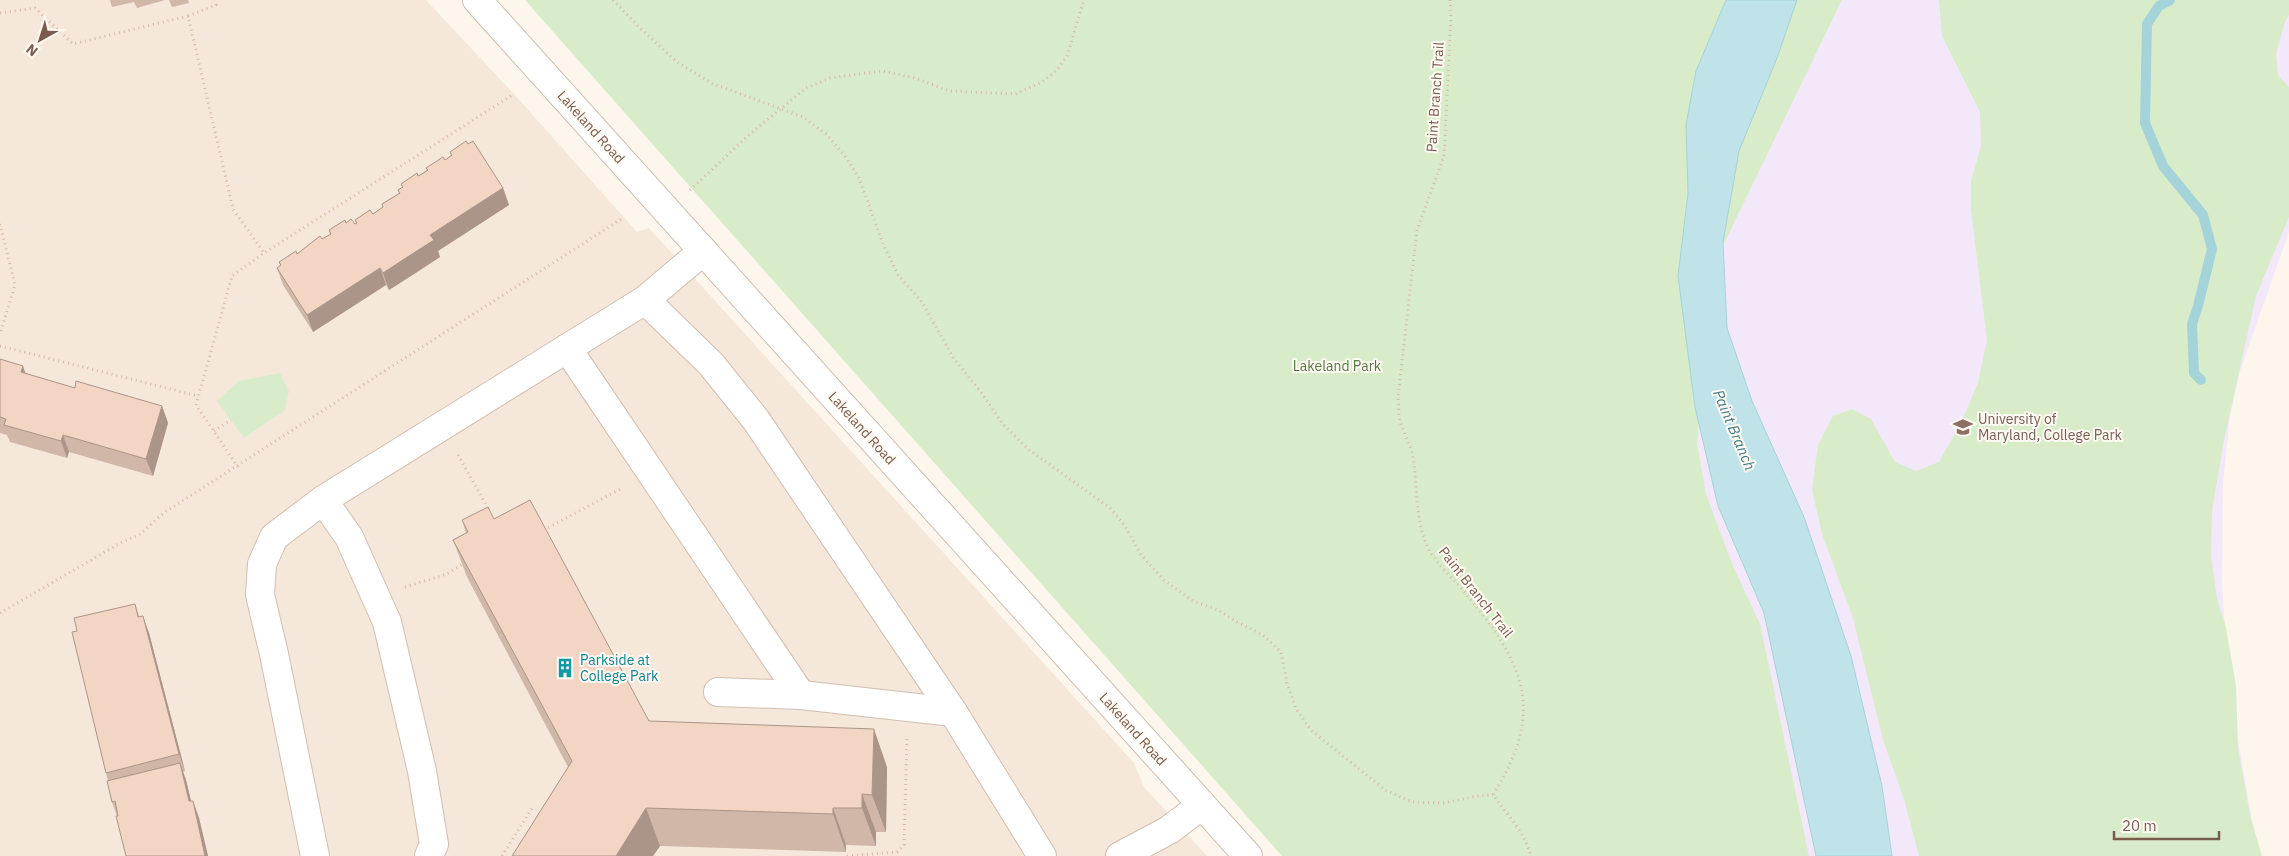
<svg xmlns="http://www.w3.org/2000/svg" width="2289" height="856" viewBox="0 0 2289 856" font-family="'IBM Plex Sans',sans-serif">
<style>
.residential{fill:#f5e8da}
.education{fill:#f3e8fa}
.green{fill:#d8ecc9}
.water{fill:#bfe3e8;stroke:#a5d3da}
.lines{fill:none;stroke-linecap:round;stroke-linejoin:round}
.stream{stroke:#a5d3da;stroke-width:10}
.minor-casing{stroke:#d1beb0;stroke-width:30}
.path{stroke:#d9b8a5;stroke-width:3;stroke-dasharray:1 4;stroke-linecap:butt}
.minor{stroke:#fff;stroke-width:28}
.wall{fill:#d1b7a8}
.shaded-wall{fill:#aa9588}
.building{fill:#f3d5c3;stroke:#aa9588}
.labels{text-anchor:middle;stroke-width:4;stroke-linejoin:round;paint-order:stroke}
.street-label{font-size:14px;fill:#7a5c4d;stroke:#fffaf3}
.park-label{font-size:14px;fill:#537a41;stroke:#fffaf3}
.education-label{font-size:14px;fill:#785e54;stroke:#fffaf3;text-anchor:start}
.culture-label{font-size:14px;fill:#0d838f;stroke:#fffaf3;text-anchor:start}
.water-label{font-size:15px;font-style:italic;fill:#437c86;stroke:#fffaf3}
</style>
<rect width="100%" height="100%" fill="#fdf6ec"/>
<polygon class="residential" points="0,0 426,0 514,94 637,232 649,228 1134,763 1144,787 1207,856 0,856"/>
<polygon class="education" points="1842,0 2289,0 2289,232 2240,371 2230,416 2223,484 2222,587 2229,687 2258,856 1657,856 1660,742 1701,407 1707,279"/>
<g class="green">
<polygon points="525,0 1842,0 1707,279 1701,407 1697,443 1706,494 1733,566 1760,624 1809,856 1282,856"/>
<polygon points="1939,0 2289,0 2289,15 2285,22 2276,53 2278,75 2289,87 2289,217 2256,296 2224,440 2212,511 2211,556 2217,598 2226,628 2236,685 2238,748 2250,815 2262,856 1919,856 1904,799 1883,740 1853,618 1822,534 1812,490 1818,445 1833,416 1852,409 1871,419 1895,462 1916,471 1939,462 1963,418 1978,383 1987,340 1971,210 1971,181 1981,146 1980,112 1942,36"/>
<polygon points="280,373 289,391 285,410 244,438 217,401 239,381"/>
</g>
<polygon class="water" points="1726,0 1797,0 1777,58 1739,151 1723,242 1727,328 1752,401 1804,517 1851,656 1882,786 1892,856 1816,856 1764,613 1718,506 1695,407 1678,276 1688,193 1686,125 1696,71"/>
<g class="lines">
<polyline class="stream" points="2170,0 2159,6 2147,24 2145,123 2163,166 2203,215 2212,249 2198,306 2192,324 2194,373 2201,380"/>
<defs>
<g id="minor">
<polyline points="477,0 1248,856"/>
<polyline points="645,300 711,364 756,420 953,712 1042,856"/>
<polyline points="567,348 801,695"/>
<polyline points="323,500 349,537 387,622 422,771 434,844 429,856"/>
<polyline points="718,692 801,695 953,712"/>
<polyline points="315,856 274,654 260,595 262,564 274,537 323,500 645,300 703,251"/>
<polyline points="1120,856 1169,830 1202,805"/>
</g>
</defs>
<use href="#minor" class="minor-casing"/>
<g class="path">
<polyline points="613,0 639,27 677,62 711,83 803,117 826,134 845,156 859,178 883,244 898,275 922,302 954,359 980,391 1003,424 1028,449 1110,508 1125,526 1141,555 1164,580 1193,601 1218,610 1237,622 1263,635 1281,652 1287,683 1296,709 1311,730 1385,790 1412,802 1444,803 1477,796 1493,795"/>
<path d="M1450,0L1451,14L1444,156L1417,230L1398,397C1399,404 1398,413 1400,420C1402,431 1409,441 1412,452C1419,485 1413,515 1428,548C1437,565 1455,580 1467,595C1526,666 1545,712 1493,795C1507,814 1525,833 1531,856"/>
<polyline points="0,13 35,8 73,44 188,16 233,209 264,253"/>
<polyline points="188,16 216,5 215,0"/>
<polyline points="690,190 750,134 806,88 830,78 883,71 915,78 949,91 1015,94 1042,82 1057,70 1067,56 1084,0"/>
<polyline points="0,224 15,285 0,334"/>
<polyline points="0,346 198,396"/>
<polyline points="214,431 231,420"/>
<polyline points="458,455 489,510"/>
<polyline points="238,467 196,405 232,276 264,253 514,94"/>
<polyline points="544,530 622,488"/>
<polyline points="405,587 447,574 466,562"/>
<polyline points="0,613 122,542 139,535 165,512 623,218"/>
<polyline points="502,856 532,808"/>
<polyline points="847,856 897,852 904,845 907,738"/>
</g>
<use href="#minor" class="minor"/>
</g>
<g class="wall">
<polygon points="110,0 165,0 137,8 134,2 112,7"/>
<polygon points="169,0 188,0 189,3 172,7"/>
<polygon points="468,144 503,188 509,205 438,251 440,257 416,273 389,290 386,285 313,332 283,285 277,268 280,266 279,262 297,254 330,234 329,230 346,223 355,224 356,223 355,220 373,214 383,207 382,204 399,193 398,190 402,187 401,184 418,176 427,170 426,168 445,160 451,155 450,152"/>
<polygon points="0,359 25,373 75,388 162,406 168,423 153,476 69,452 67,458 10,442 7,435 0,433"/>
<polygon points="494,519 649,721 887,767 886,832 876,832 876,846 846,845 846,852 660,846 653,856 512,856 568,767 467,577 453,540 466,533 462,520"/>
<polygon points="135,604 139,616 149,633 185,771 183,772 186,780 191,801 193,801 199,818 208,856 126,856 117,816 112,802 108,781 106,773 77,631"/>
</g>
<g class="shaded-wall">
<polygon points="503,188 509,205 438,251 440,257 389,290 383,273 430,235"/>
<polygon points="380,268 386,285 313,332 307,315"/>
<polygon points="23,366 29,383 21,372"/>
<polygon points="162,406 168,423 153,476 146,459"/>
<polygon points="63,435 69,452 67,458 61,441"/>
<polygon points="143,616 149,633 185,771 179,754"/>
<polygon points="874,729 887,767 886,832 872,795"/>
<polygon points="180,763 186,780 195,818 189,801"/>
<polygon points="862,794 876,832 876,846 862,808"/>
<polygon points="193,801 199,818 208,856 205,856"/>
<polygon points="646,808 660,846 653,856 616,856"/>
<polygon points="833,808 846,845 846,852 833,814"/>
</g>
<g class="building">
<polygon points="466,141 468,144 473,141 503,188 430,235 434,240 409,256 383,273 380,268 307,315 277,268 281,265 279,262 296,251 297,254 320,236 322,239 331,234 329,230 345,220 346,223 351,219 355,224 357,223 355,220 370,210 373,214 383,207 382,204 400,193 398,190 403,187 401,184 417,173 418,176 422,174 428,170 426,168 443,157 445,160 448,158 452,155 450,152"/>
<polygon points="0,359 23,366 21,372 75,388 76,381 162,406 146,459 63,435 61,441 4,425 6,419 0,417"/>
<polygon points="530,500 649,721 874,729 872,795 862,794 862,808 833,808 833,814 646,808 616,856 512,856 572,761 453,540 468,532 462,520 488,507 494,519"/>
<polygon points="135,604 138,617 143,616 179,754 106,773 72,632 77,631 74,618"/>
<polygon points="180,763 189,801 193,801 205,856 126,856 116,816 118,816 115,801 112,802 107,781"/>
</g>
<defs>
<symbol id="university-bare" viewBox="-9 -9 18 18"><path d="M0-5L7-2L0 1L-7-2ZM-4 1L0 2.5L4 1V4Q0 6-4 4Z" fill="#8d6e63" stroke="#fffaf3" stroke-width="2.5" paint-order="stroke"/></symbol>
<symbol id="building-bare" viewBox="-9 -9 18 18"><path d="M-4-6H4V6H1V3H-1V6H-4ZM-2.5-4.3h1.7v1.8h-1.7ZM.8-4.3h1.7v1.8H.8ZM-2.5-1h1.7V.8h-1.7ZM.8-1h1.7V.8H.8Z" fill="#0f9aa8" stroke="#fffaf3" stroke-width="2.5" paint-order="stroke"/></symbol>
</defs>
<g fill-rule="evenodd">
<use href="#university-bare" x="1949" y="413" width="28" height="28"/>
<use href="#building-bare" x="551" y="654" width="28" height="28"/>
</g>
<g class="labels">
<g class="street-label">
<text transform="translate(1435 97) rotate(-86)" y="5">Paint Branch Trail</text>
<text transform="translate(591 127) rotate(48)" y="5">Lakeland Road</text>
<text transform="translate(862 428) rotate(48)" y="5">Lakeland Road</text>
<text transform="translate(1476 592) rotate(52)" y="5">Paint Branch Trail</text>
<text transform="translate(1133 729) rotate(48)" y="5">Lakeland Road</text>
</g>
<g class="park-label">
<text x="1337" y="371">Lakeland Park</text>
</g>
<g class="education-label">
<text x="1978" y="424">University of<tspan x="1978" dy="16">Maryland, College Park</tspan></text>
</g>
<g class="culture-label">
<text x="580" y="665">Parkside at<tspan x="580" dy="16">College Park</tspan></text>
</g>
<g class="water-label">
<text transform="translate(1734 430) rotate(67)" y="5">Paint Branch</text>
</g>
</g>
<g transform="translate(40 40) rotate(219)" stroke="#fffaf3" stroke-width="4" paint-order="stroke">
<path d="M0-4L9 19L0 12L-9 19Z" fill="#7a5c4d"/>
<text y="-8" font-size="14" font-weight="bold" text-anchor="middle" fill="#7a5c4d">N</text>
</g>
<path d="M2114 831v8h105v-8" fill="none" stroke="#7a5c4d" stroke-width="2.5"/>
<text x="2122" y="831" font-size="15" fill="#7a5c4d" stroke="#fffaf3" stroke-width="4" paint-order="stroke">20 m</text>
</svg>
